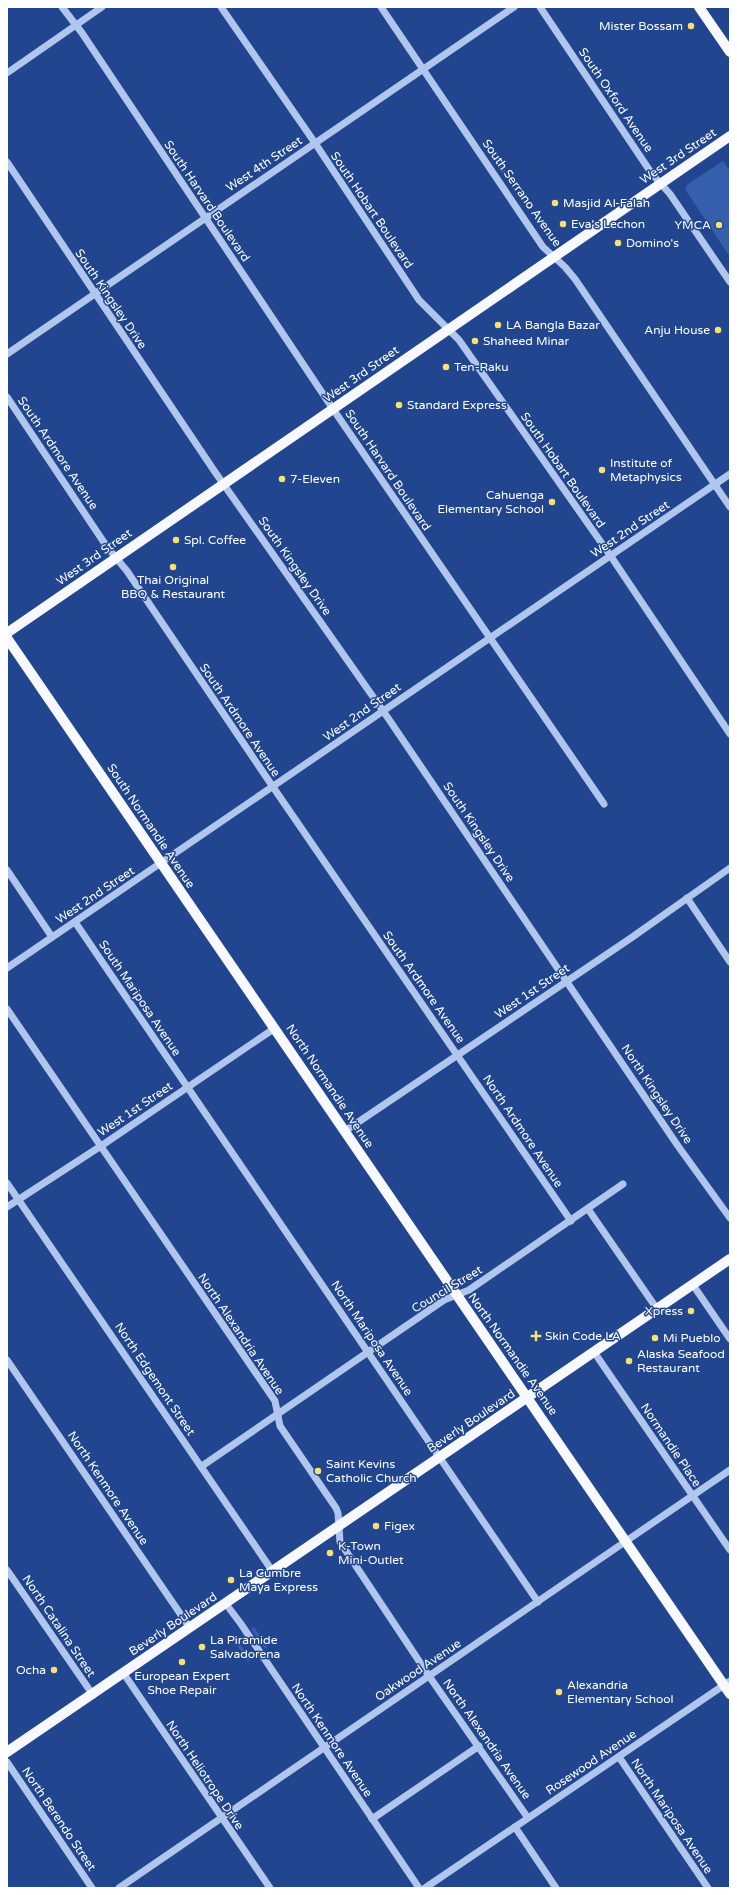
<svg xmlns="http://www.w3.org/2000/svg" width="737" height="1895" viewBox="0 0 737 1895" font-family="'Varela Round',sans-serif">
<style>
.green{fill:#355eac}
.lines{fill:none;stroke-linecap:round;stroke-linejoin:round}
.minor{stroke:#b1c6ec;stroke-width:7}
.major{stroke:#f7f9ff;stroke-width:10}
.poi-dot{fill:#f9e073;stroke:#21468f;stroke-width:1.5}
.labels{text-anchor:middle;stroke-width:3;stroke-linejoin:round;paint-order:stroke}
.poi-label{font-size:12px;fill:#fff;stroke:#21468f;text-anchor:start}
.street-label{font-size:12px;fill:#fff;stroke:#21468f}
</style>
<rect width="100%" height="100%" fill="#21468f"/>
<g class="green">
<polygon points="496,157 506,172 503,174 493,160"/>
<polygon points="723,161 730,171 730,257 685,189 688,184"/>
<polygon points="254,1627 267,1647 265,1649 251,1629"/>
<polygon points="237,1640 250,1658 248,1662 234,1641"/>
</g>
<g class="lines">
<g class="minor">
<polyline points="62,7 82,33 333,409 604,804"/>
<polyline points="221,7 315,143 419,300 459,340 610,555 730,734"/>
<polyline points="381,7 543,247 565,267 575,279 730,507"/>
<polyline points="540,7 652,174 670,194 730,282"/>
<polyline points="7,73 102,7"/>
<polyline points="7,162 215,472 388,718 678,1146 730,1218"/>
<polyline points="7,354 514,7"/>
<polyline points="7,397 107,547 127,571 273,787 571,1221"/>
<polyline points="7,870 52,937"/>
<polyline points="687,898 730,962"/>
<polyline points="75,922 538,1602"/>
<polyline points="7,968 730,474"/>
<polyline points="7,1009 275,1401 280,1426 336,1508 338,1513 340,1542 429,1676 528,1818"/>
<polyline points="345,1131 631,938 730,868"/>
<polyline points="7,1183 273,1572"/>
<polyline points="7,1207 101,1146 275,1028"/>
<polyline points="588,1209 657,1309"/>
<polyline points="693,1285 730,1339"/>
<polyline points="594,1352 730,1550"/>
<polyline points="7,1360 190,1628"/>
<polyline points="202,1466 444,1300 469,1290 623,1184"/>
<polyline points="7,1570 93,1695"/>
<polyline points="226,1604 241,1624 419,1888"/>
<polyline points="124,1674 270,1888"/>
<polyline points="619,1757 708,1888"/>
<polyline points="7,1762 92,1888"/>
<polyline points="372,1819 479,1746"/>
<polyline points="515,1827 556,1888"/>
<polyline points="119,1888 730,1470"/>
<polyline points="425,1888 730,1681"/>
</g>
<g class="major">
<polyline points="699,7 730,52"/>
<polyline points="7,633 730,136"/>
<polyline points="7,638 730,1694"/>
<polyline points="7,1752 730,1259"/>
</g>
</g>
<g class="poi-dot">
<circle cx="691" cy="26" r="4"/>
<circle cx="555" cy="203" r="4"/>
<circle cx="563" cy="224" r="4"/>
<circle cx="719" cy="225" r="4"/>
<circle cx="618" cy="243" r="4"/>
<circle cx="498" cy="325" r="4"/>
<circle cx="718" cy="330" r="4"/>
<circle cx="475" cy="341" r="4"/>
<circle cx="446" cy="367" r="4"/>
<circle cx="399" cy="405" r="4"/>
<circle cx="602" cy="470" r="4"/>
<circle cx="282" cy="479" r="4"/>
<circle cx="552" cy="502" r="4"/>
<circle cx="176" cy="540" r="4"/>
<circle cx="173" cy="567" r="4"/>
<circle cx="691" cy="1311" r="4"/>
<path d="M534 1330h4v4h4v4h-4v4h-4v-4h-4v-4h4z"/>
<circle cx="655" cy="1338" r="4"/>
<circle cx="629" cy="1361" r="4"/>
<circle cx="318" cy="1471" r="4"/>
<circle cx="376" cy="1526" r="4"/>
<circle cx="330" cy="1553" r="4"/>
<circle cx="231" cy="1580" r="4"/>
<circle cx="202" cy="1647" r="4"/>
<circle cx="182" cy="1662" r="4"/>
<circle cx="54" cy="1670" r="4"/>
<circle cx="559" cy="1692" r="4"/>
</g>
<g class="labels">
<g class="poi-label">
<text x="683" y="30" text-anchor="end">Mister Bossam</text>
<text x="563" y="207">Masjid Al-Falah</text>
<text x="571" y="228">Eva's Lechon</text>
<text x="711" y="229" text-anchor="end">YMCA</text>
<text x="626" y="247">Domino's</text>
<text x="506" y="329">LA Bangla Bazar</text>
<text x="710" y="334" text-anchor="end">Anju House</text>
<text x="483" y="345">Shaheed Minar</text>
<text x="454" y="371">Ten-Raku</text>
<text x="407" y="409">Standard Express</text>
<text x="610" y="467">Institute of<tspan x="610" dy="14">Metaphysics</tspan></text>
<text x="290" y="483">7-Eleven</text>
<text x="544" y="499" text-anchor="end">Cahuenga<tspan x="544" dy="14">Elementary School</tspan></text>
<text x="184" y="544">Spl. Coffee</text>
<text x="173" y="584" text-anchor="middle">Thai Original<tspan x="173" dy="14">BBQ &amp; Restaurant</tspan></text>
<text x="683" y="1315" text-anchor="end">Xpress</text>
<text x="545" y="1340">Skin Code LA</text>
<text x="663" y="1342">Mi Pueblo</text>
<text x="637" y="1358">Alaska Seafood<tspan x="637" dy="14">Restaurant</tspan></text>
<text x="326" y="1468">Saint Kevins<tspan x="326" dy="14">Catholic Church</tspan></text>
<text x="384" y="1530">Figex</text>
<text x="338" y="1550">K-Town<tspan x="338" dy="14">Mini-Outlet</tspan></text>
<text x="239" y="1577">La Cumbre<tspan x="239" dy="14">Maya Express</tspan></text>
<text x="210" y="1644">La Piramide<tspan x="210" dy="14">Salvadorena</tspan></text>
<text x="46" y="1674" text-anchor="end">Ocha</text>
<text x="182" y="1680" text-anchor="middle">European Expert<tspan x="182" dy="14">Shoe Repair</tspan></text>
<text x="567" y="1689">Alexandria<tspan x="567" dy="14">Elementary School</tspan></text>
</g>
<g class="street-label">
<text transform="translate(616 100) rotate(56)" y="4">South Oxford Avenue</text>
<text transform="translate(678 156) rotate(-34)" y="4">West 3rd Street</text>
<text transform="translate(264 164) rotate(-34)" y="4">West 4th Street</text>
<text transform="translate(522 193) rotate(55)" y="4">South Serrano Avenue</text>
<text transform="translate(207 201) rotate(56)" y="4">South Harvard Boulevard</text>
<text transform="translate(372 210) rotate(56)" y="4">South Hobart Boulevard</text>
<text transform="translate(111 299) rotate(56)" y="4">South Kingsley Drive</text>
<text transform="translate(361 374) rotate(-35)" y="4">West 3rd Street</text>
<text transform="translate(58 453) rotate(56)" y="4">South Ardmore Avenue</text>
<text transform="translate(388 470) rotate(56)" y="4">South Harvard Boulevard</text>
<text transform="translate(563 470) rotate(55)" y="4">South Hobart Boulevard</text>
<text transform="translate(630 529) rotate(-34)" y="4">West 2nd Street</text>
<text transform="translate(94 557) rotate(-35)" y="4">West 3rd Street</text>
<text transform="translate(295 566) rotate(55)" y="4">South Kingsley Drive</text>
<text transform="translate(362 712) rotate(-35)" y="4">West 2nd Street</text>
<text transform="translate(240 720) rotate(56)" y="4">South Ardmore Avenue</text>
<text transform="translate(151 826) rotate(56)" y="4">South Normandie Avenue</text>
<text transform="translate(479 832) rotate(56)" y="4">South Kingsley Drive</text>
<text transform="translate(95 895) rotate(-34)" y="4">West 2nd Street</text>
<text transform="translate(424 987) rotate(55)" y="4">South Ardmore Avenue</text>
<text transform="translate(532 991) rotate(-34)" y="4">West 1st Street</text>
<text transform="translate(140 998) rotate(56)" y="4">South Mariposa Avenue</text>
<text transform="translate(330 1086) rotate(56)" y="4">North Normandie Avenue</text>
<text transform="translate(657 1094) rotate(56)" y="4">North Kingsley Drive</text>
<text transform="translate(135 1109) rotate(-34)" y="4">West 1st Street</text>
<text transform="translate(523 1131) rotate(56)" y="4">North Ardmore Avenue</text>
<text transform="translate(447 1289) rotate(-31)" y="4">Council Street</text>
<text transform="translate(241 1334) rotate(56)" y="4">North Alexandria Avenue</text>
<text transform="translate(372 1338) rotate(56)" y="4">North Mariposa Avenue</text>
<text transform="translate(513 1354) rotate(55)" y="4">North Normandie Avenue</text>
<text transform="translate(155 1379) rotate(56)" y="4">North Edgemont Street</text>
<text transform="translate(471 1421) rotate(-34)" y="4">Beverly Boulevard</text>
<text transform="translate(671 1445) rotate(56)" y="4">Normandie Place</text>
<text transform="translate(108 1488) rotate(56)" y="4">North Kenmore Avenue</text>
<text transform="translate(173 1624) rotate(-34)" y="4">Beverly Boulevard</text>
<text transform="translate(59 1626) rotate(56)" y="4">North Catalina Street</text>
<text transform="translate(418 1670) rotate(-34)" y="4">Oakwood Avenue</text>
<text transform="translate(487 1739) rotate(55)" y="4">North Alexandria Avenue</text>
<text transform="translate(332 1740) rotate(56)" y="4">North Kenmore Avenue</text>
<text transform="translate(591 1762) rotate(-34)" y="4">Rosewood Avenue</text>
<text transform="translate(205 1775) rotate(56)" y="4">North Heliotrope Drive</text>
<text transform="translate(672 1816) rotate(56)" y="4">North Mariposa Avenue</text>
<text transform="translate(59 1819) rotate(56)" y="4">North Berendo Street</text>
</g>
</g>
<rect width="737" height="1895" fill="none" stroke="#ffffff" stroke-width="16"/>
</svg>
